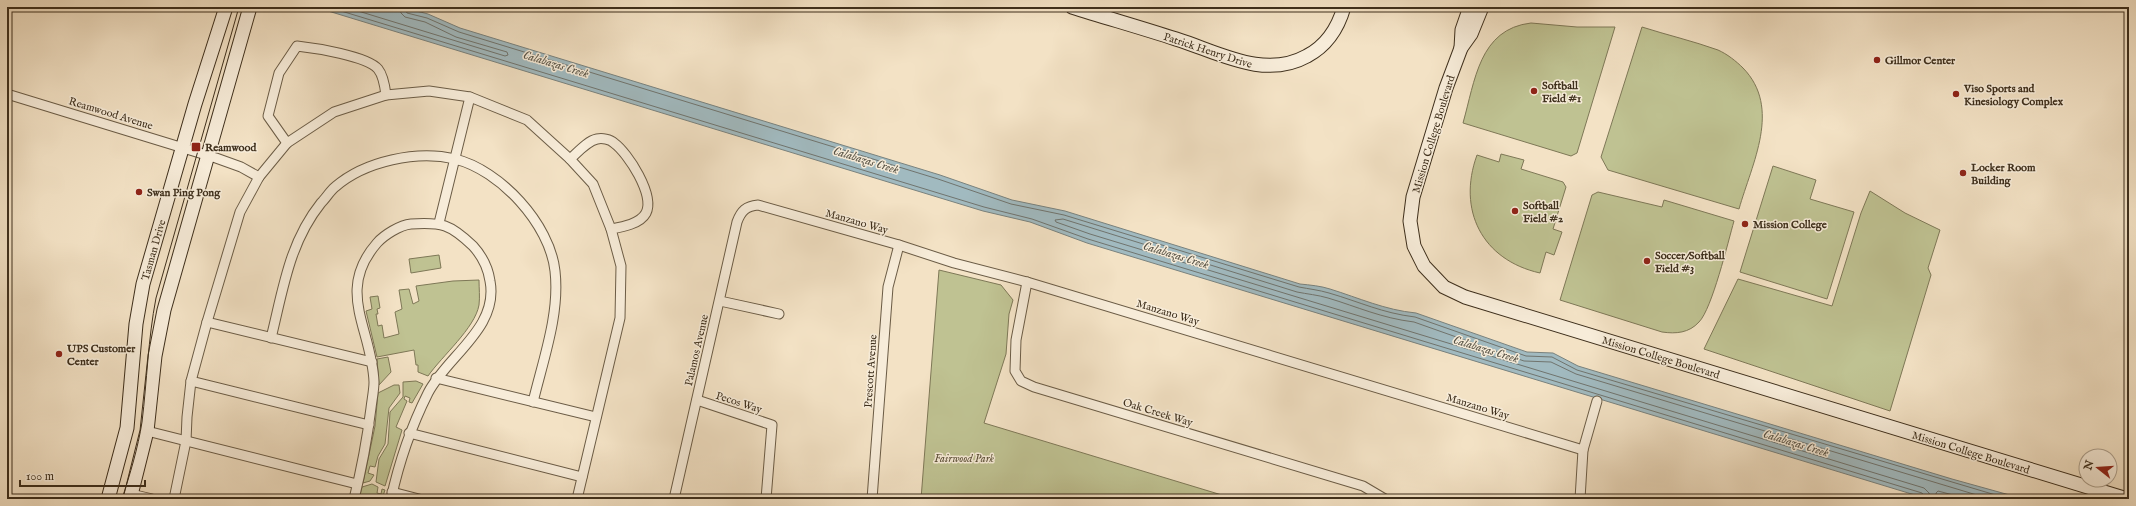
<svg xmlns="http://www.w3.org/2000/svg" width="2136" height="506" viewBox="0 0 2136 506" font-family="'IM FELL English',serif">
<style>
.green{fill:#bfc292;stroke:#7e7857}
.water{fill:#a1bac0;stroke:#79827e}
.lines{fill:none;stroke-linecap:round;stroke-linejoin:round}
.shore{stroke:#70746e;stroke-width:1}
.street-casing{stroke:#6b5c46;stroke-width:11}
.secondary-casing{stroke:#3e2f1c;stroke-width:15}
.street{stroke:#f7ecd9;stroke-width:9}
.secondary{stroke:#f7ecd9;stroke-width:13}
.tram{stroke:#3e2f1c;stroke-width:1}
.poi-dot{fill:#8f2418;stroke:#f7ecd9;stroke-width:1.5}
.labels{text-anchor:middle;stroke-width:3;stroke-linejoin:round;paint-order:stroke}
.street-label{font-size:11px;fill:#3e2f1c;stroke:#f7ecd9}
.poi-label{font-size:11px;font-weight:bold;fill:#3e2f1c;stroke:#f7ecd9;text-anchor:start}
.park-label{font-size:11px;font-style:italic;fill:#584c34;stroke:#f7ecd9}
.water-label{font-size:12px;font-style:italic;fill:#575245;stroke:#f7ecd9}
</style>
<rect width="100%" height="100%" fill="#f3e2c5"/>
<filter id="stains"><feTurbulence type="fractalNoise" baseFrequency=".005" numOctaves="4"/><feColorMatrix values="0 0 0 0 .2 0 0 0 0 .09 0 0 0 0 .02 0 0 0 .5 -.17"/></filter>
<radialGradient id="worn" r=".72"><stop offset=".6" stop-color="#630" stop-opacity="0"/><stop offset="1" stop-color="#630" stop-opacity=".3"/></radialGradient>
<g class="green">
<path d="M1531,23L1577,27H1615L1577,153L1571,156L1463,123C1475,81 1479,29 1531,23Z"/>
<path d="M1642,27C1667,35 1693,41 1718,50C1727,54 1736,61 1743,68C1782,108 1752,163 1739,209L1608,170L1601,157Z"/>
<path d="M1501,154L1524,160L1521,169L1563,182L1566,187L1553,229L1562,232L1554,255L1546,252L1540,273C1482,260 1457,210 1477,155L1499,162Z"/>
<polygon points="1773,166 1816,180 1810,199 1854,212 1827,299 1740,272"/>
<polygon points="1870,191 1905,213 1940,230 1928,268 1931,275 1890,411 1704,349 1738,279 1832,306 1861,213"/>
<path d="M1598,192L1662,207L1664,200L1734,221C1728,242 1712,309 1699,322C1689,333 1676,334 1662,332L1560,300L1592,195Z"/>
<polygon points="439,255 441,268 411,273 409,259"/>
<polygon points="939,270 1001,285 1013,300 1009,314 1006,354 984,423 1235,499 921,499"/>
<path d="M479,280C479,288 480,297 479,305C475,328 442,356 428,376L418,372V365H416L414,350L377,357L366,311L372,309L370,297L378,296L380,308L377,309L378,314H376L378,326L382,325L384,338L399,334L395,312L402,309L399,290L409,289L413,304L419,301L416,286L453,281Z"/>
<polygon points="388,357 391,372 379,385 377,359"/>
<polygon points="416,381 423,384 412,403 409,402 410,398 405,396 404,399 407,401 396,427 402,430 385,486 376,482 379,459 388,444 390,412 403,397 403,382"/>
<polygon points="394,385 399,385 400,393 389,408 385,444 378,456 375,467 370,466 368,473 374,475 370,481 363,483 375,426 378,393"/>
<polygon points="372,484 378,487 377,493 381,494 382,489 385,490 382,499 359,499 362,487"/>
</g>
<path class="water" d="M315,7H401L428,14L460,28L940,175L1012,200L1065,211L1300,284C1310,285 1321,286 1330,289C1359,298 1385,310 1416,313L1527,352L1553,353L1578,366L1952,479L2024,499H1928L1087,243L1030,222L983,211Z"/>
<g class="lines">
<g class="shore">
<polyline points="328,7 984,207 1032,219 1088,239 1922,493 1926,499"/>
<polyline points="345,7 505,56 508,55 507,52 456,37 425,22 405,17 401,13 399,7"/>
<path d="M404,7L407,13L427,18L459,32L938,179L1011,204L1064,215L1299,287C1309,289 1319,290 1329,293C1360,302 1382,313 1415,317L1526,356L1552,357L1577,370L2009,499"/>
<path d="M1931,499L1929,493L1924,488L1090,234L1056,222L1055,220L1063,219L1297,292C1307,294 1318,295 1328,298C1358,307 1381,318 1414,322L1524,361L1551,362L1576,374L1990,499"/>
<polyline points="1937,499 1936,493 1938,491 1968,499"/>
</g>
<defs>
<g id="street">
<polyline points="7,94 216,158 241,167 259,177"/>
<path d="M287,143L268,116L279,73L297,46C315,48 367,56 378,69C383,75 385,87 386,95"/>
<path d="M570,159C577,153 587,141 597,139C602,138 610,139 614,143C628,153 655,195 646,213C640,224 622,227 611,229"/>
<polyline points="439,223 470,97"/>
<polyline points="1027,282 1016,340 1015,371 1021,381 1034,387 1363,486 1385,499"/>
<polyline points="720,301 779,314"/>
<polyline points="207,322 372,362"/>
<path d="M271,338C283,290 289,243 321,203C326,198 330,191 335,187C365,161 417,150 455,159C500,170 550,224 555,271C560,314 543,360 533,402"/>
<polyline points="436,378 596,417"/>
<polyline points="191,381 369,425"/>
<polyline points="697,400 772,425 766,499"/>
<polyline points="147,431 357,484"/>
<polyline points="409,433 582,477"/>
<polyline points="392,492 419,499"/>
<polyline points="131,494 152,499"/>
<polyline points="174,499 186,441 187,417 191,381 207,322 240,212 259,177 287,143 334,112 386,95 429,91 470,97 527,120 570,159 593,184 611,229 621,266 620,318 577,499"/>
<path d="M354,499C362,467 367,440 371,408C372,399 374,390 374,382C372,329 335,291 377,243C384,235 400,225 411,224C442,222 450,224 473,246C483,257 488,267 490,281C499,328 447,356 428,393C411,427 399,462 391,499"/>
<path d="M674,499L737,222C741,211 746,206 758,205L899,245L954,263L1027,282L1583,450"/>
<polyline points="872,499 888,287 899,245"/>
<polyline points="1580,499 1583,450 1597,401"/>
</g>
<g id="secondary">
<path d="M1072,7C1107,18 1142,28 1176,39C1218,52 1264,80 1307,56C1326,46 1338,28 1344,7"/>
<polyline points="1482,7 1471,34 1461,48 1446,88 1413,197 1410,221 1414,246 1424,266 1444,287 1465,297 2127,499"/>
<polyline points="1461,48 1462,30 1470,7"/>
<polyline points="108,499 127,428 136,324 143,284 195,104 226,7"/>
<polyline points="130,499 147,431 155,356 164,310 250,7"/>
</g>
</defs>
<use href="#street" class="street-casing"/>
<use href="#secondary" class="secondary-casing"/>
<use href="#street" class="street"/>
<use href="#secondary" class="secondary"/>
<path class="tram" d="M122,499C130,474 138,448 142,422C147,381 148,339 156,298L239,7"/>
</g>
<g class="poi-dot">
<circle cx="1877" cy="60" r="4"/>
<circle cx="1534" cy="91" r="4"/>
<circle cx="1956" cy="94" r="4"/>
<rect x="191" y="142" width="10" height="10" rx="2"/>
<circle cx="1963" cy="173" r="4"/>
<circle cx="139" cy="192" r="4"/>
<circle cx="1515" cy="211" r="4"/>
<circle cx="1745" cy="224" r="4"/>
<circle cx="1647" cy="261" r="4"/>
<circle cx="59" cy="354" r="4"/>
</g>
<g class="labels">
<g class="street-label">
<text transform="translate(1208 50) rotate(18)" y="4">Patrick Henry Drive</text>
<text transform="translate(111 113) rotate(17)" y="4">Reamwood Avenue</text>
<text transform="translate(1433 134) rotate(-73)" y="4">Mission College Boulevard</text>
<text transform="translate(857 221) rotate(16)" y="4">Manzano Way</text>
<text transform="translate(153 250) rotate(-74)" y="4">Tasman Drive</text>
<text transform="translate(1168 312) rotate(17)" y="4">Manzano Way</text>
<text transform="translate(696 350) rotate(-77)" y="4">Palamos Avenue</text>
<text transform="translate(1661 357) rotate(17)" y="4">Mission College Boulevard</text>
<text transform="translate(870 371) rotate(-86)" y="4">Prescott Avenue</text>
<text transform="translate(739 402) rotate(18)" y="4">Pecos Way</text>
<text transform="translate(1478 406) rotate(17)" y="4">Manzano Way</text>
<text transform="translate(1158 412) rotate(17)" y="4">Oak Creek Way</text>
<text transform="translate(1971 452) rotate(17)" y="4">Mission College Boulevard</text>
</g>
<g class="poi-label">
<text x="1885" y="64">Gillmor Center</text>
<text x="1542" y="89">Softball<tspan x="1542" dy="13">Field #1</tspan></text>
<text x="1964" y="92">Viso Sports and<tspan x="1964" dy="13">Kinesiology Complex</tspan></text>
<text x="205" y="151">Reamwood</text>
<text x="1971" y="171">Locker Room<tspan x="1971" dy="13">Building</tspan></text>
<text x="147" y="196">Swan Ping Pong</text>
<text x="1523" y="209">Softball<tspan x="1523" dy="13">Field #2</tspan></text>
<text x="1753" y="228">Mission College</text>
<text x="1655" y="259">Soccer/Softball<tspan x="1655" dy="13">Field #3</tspan></text>
<text x="67" y="352">UPS Customer<tspan x="67" dy="13">Center</tspan></text>
</g>
<g class="park-label">
<text x="964" y="462">Fairwood Park</text>
</g>
<g class="water-label">
<text transform="translate(556 64) rotate(17)" y="4">Calabazas Creek</text>
<text transform="translate(866 160) rotate(17)" y="4">Calabazas Creek</text>
<text transform="translate(1176 255) rotate(17)" y="4">Calabazas Creek</text>
<text transform="translate(1486 349) rotate(17)" y="4">Calabazas Creek</text>
<text transform="translate(1796 443) rotate(17)" y="4">Calabazas Creek</text>
</g>
</g>
<rect width="2136" height="506" fill="none" stroke="#f3e2c5" stroke-width="24"/>
<rect x="8" y="8" width="2120" height="490" fill="none" stroke="#3e2f1c" stroke-width="2"/>
<rect x="12" y="12" width="2112" height="482" fill="none" stroke="#3e2f1c"/>
<g transform="translate(2098 468) rotate(287)"><circle r="19" fill="#f7ecd9" stroke="#ada08d"/>
<path d="M0-3L7 15L0 10L-7 15Z" fill="#8f2418"/>
<text y="-6" font-size="11" font-weight="bold" text-anchor="middle" fill="#3e2f1c">N</text>
</g>
<path d="M20 480v6h125v-6" fill="none" stroke="#3e2f1c" stroke-width="2"/>
<text x="26" y="480" font-size="12" fill="#3e2f1c" stroke="#f7ecd9" stroke-width="3" paint-order="stroke">100 m</text>
<rect width="100%" height="100%" filter="url(#stains)"/>
<rect width="100%" height="100%" fill="url(#worn)"/>
</svg>
